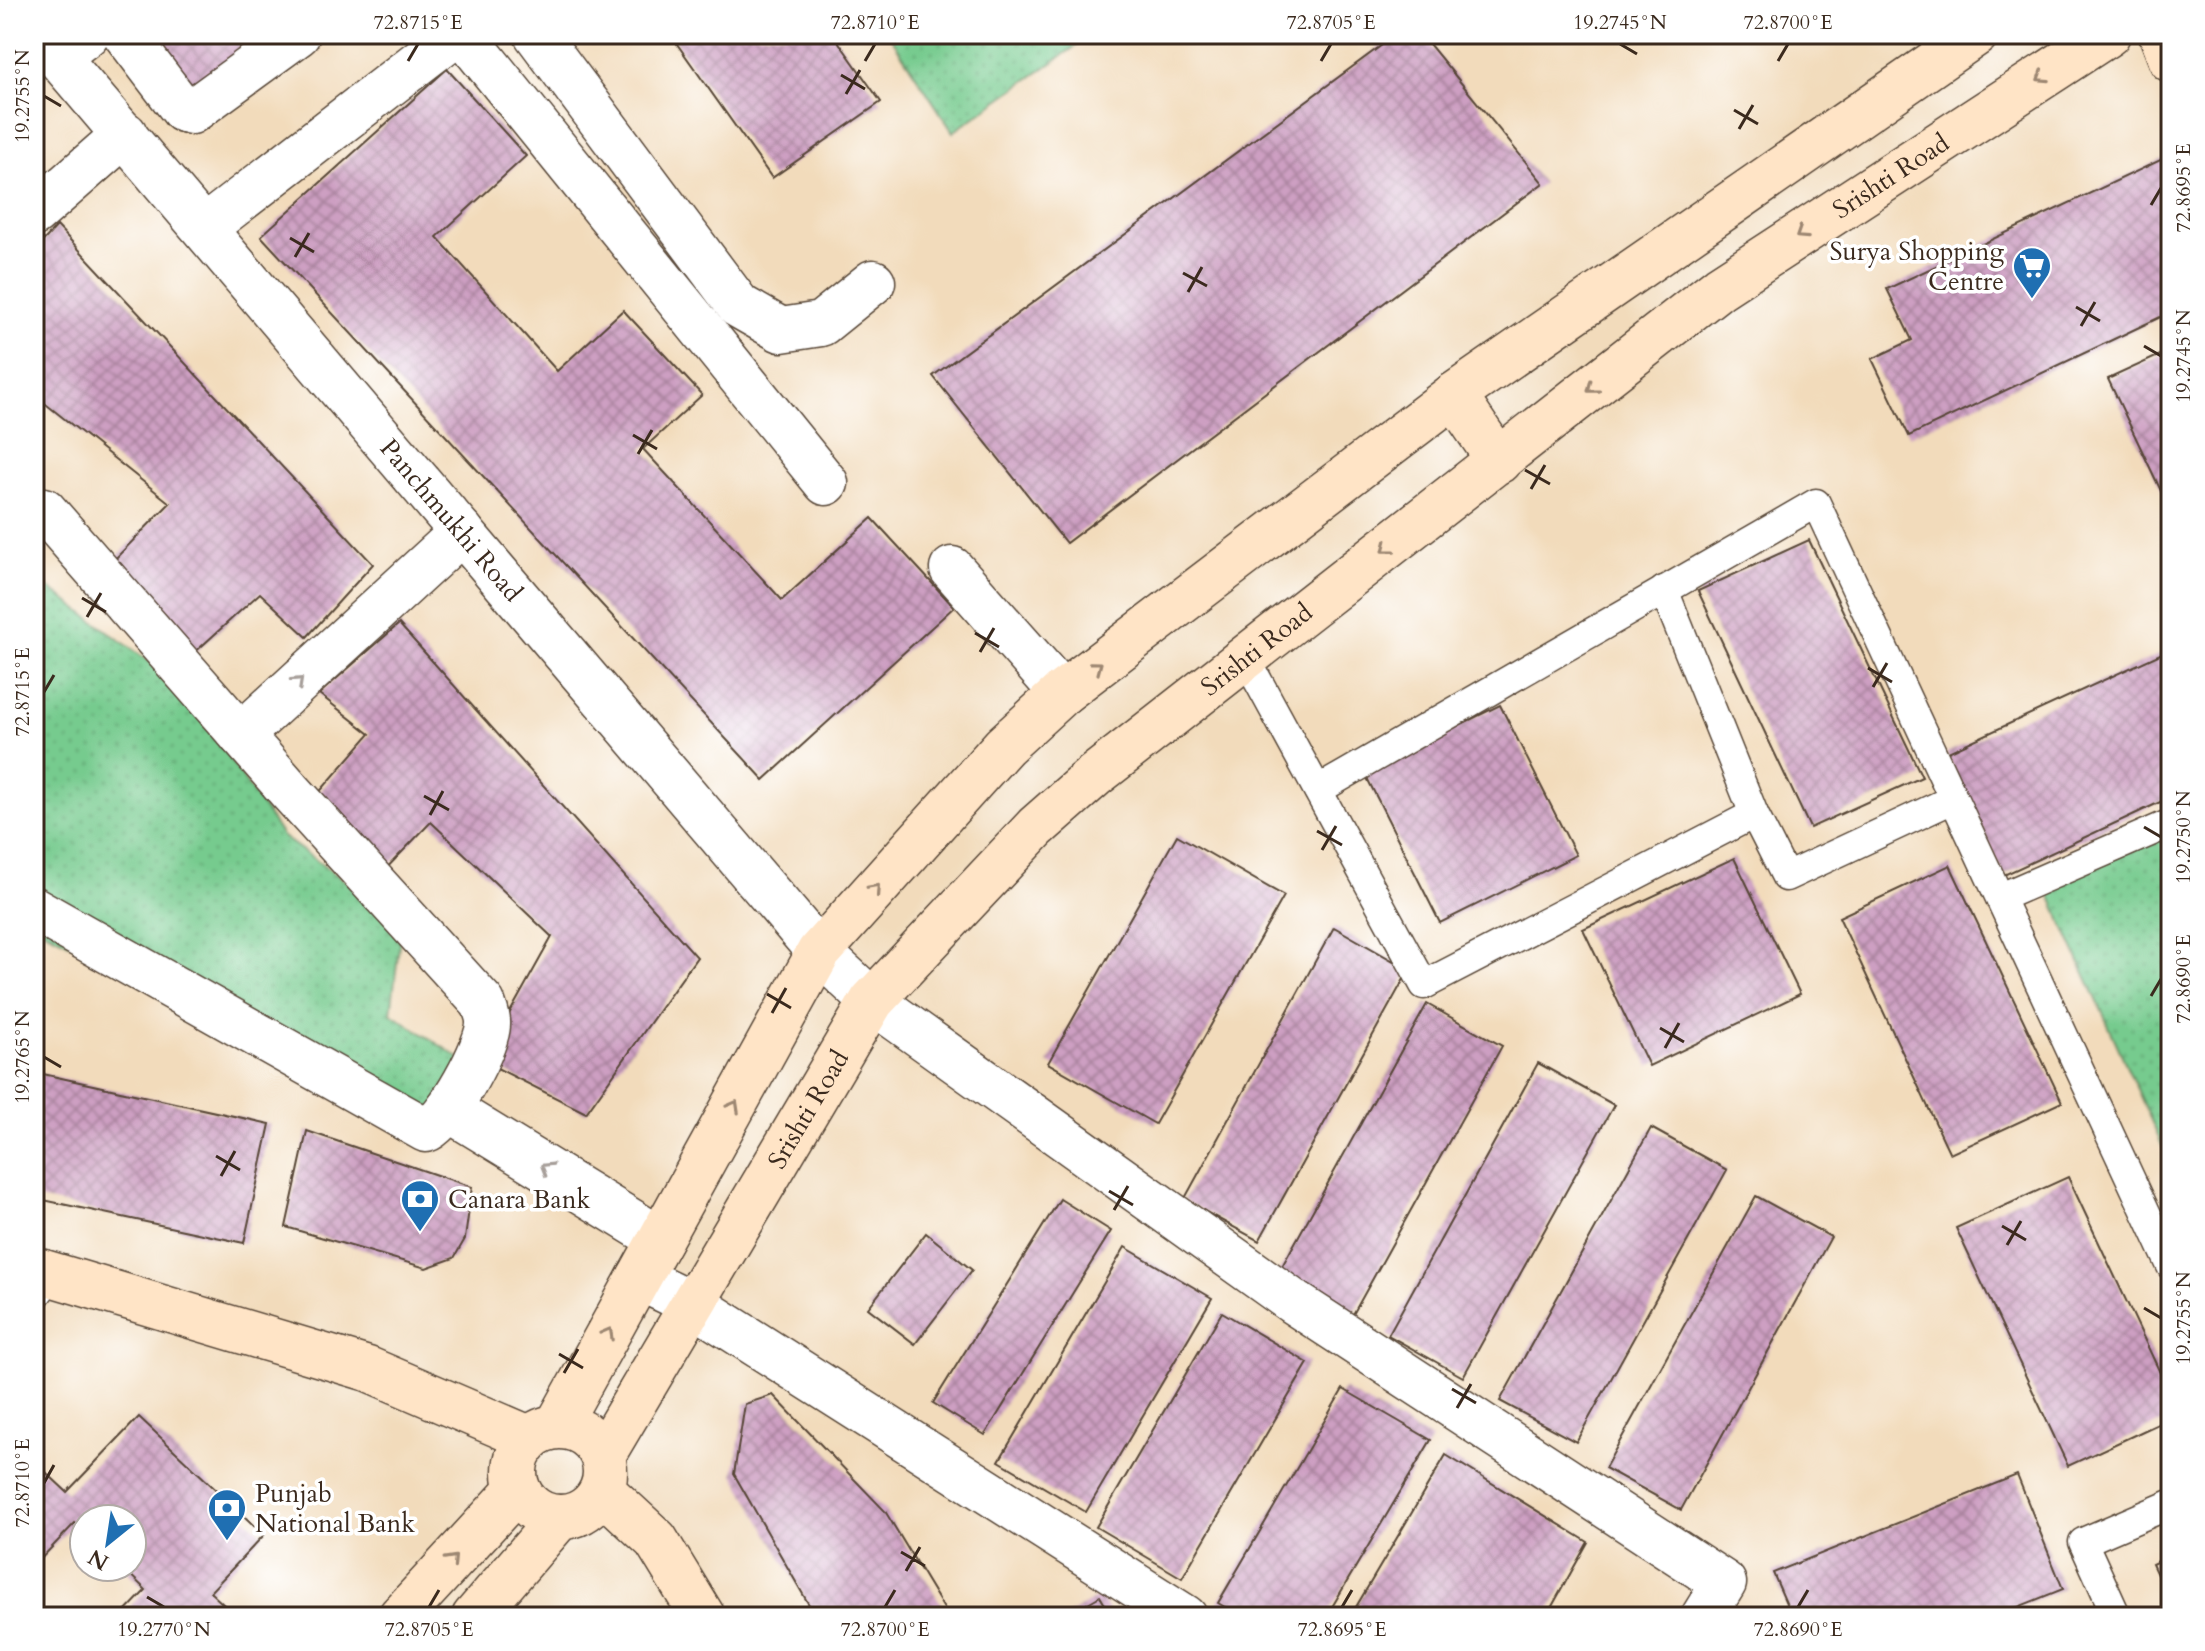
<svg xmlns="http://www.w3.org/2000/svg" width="2205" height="1651" viewBox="0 0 2205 1651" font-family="Cardo,serif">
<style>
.park{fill:url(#park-dots);stroke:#587a56;stroke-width:2}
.building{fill:url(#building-cross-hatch)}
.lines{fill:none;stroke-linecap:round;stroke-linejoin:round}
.lane-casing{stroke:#564536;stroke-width:31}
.street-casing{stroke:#564536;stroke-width:47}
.secondary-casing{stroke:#564536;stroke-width:47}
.lane{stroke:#fff;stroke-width:28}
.street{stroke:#fff;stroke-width:44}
.secondary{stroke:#ffe4c6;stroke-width:44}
.oneway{stroke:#9d8772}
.oneway2{stroke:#a79f9a}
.ticks{fill:none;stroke:#3b2a1e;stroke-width:3}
.labels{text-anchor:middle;stroke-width:7;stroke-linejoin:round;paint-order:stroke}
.street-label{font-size:26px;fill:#3b2a1e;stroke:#fff}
.poi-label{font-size:26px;fill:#3b2a1e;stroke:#fff;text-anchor:start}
.neatline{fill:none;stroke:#3b2a1e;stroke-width:3}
.ticks-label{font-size:20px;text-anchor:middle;fill:#3b2a1e}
</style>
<defs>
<pattern id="park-dots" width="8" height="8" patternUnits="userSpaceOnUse" patternTransform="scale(2)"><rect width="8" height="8" fill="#76cb8e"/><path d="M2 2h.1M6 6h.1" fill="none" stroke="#67ae7a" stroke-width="1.8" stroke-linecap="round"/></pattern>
<pattern id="building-cross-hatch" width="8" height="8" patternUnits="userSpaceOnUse" patternTransform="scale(2)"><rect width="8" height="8" fill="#cd9fc2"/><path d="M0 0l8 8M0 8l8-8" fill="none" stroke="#a8829d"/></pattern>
</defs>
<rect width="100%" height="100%" fill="#fff"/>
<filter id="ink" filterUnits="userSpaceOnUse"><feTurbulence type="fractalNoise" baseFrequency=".0125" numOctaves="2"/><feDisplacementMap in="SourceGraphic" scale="16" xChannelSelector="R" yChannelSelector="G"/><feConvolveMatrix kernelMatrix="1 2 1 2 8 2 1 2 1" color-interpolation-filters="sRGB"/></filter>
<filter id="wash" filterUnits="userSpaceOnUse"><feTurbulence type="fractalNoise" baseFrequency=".006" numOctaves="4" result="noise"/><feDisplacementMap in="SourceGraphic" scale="32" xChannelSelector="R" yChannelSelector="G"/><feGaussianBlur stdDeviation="1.8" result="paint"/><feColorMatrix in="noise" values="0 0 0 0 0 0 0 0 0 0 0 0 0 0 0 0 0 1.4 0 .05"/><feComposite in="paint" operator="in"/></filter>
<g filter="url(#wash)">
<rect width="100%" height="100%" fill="#f2dbbb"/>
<g class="park">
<polygon points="889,34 1093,34 953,132"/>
<polygon points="34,577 177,682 283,837 402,921 391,1013 467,1063 431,1115 34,926"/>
<polygon points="2171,833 2171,1165 2045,884"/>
</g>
<g id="blocks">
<g class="building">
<polygon points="140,34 278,34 192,100"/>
<polygon points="670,34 833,34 881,102 772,178"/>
<polygon points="1397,34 1421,34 1543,183 1066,543 933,376"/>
<polygon points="447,69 526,156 437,237 557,371 623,310 702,395 643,449 782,600 872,518 954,607 764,780 261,236"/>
<polygon points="2171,155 2171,312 1909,436 1872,359 1912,340 1887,289"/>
<polygon points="57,226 373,564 307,637 260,593 193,654 107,567 170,503 37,397 34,400 34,251"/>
<polygon points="2171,350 2171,512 2108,379"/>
<polygon points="1809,540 1922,777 1810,828 1698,591"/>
<polygon points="399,624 697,957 586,1113 483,1061 552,937 431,822 378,877 309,804 370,734 319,694"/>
<polygon points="2171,649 2171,797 2004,875 1946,753"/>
<polygon points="1500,705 1576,855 1440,923 1364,772"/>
<polygon points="1177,835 1284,896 1155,1124 1048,1063"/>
<polygon points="1734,858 1800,994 1649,1066 1583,929"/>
<polygon points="1950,865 2062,1102 1950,1154 1839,917"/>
<polygon points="1334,927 1409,970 1259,1241 1184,1200"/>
<polygon points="1427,1004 1502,1046 1351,1318 1276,1277"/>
<polygon points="1538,1063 1614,1105 1463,1377 1388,1335"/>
<polygon points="34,1072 270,1124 244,1243 34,1198"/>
<polygon points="1651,1128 1727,1170 1576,1442 1500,1401"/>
<polygon points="307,1131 472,1187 465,1239 454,1258 426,1268 286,1227"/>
<polygon points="2068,1177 2171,1396 2171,1418 2068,1466 1956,1228"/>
<polygon points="1756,1196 1831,1237 1681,1510 1605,1468"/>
<polygon points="1060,1199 1111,1231 985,1435 933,1403"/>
<polygon points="926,1233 972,1270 915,1344 868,1308"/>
<polygon points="1125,1247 1212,1298 1086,1512 999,1461"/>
<polygon points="1222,1312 1308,1363 1182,1578 1096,1527"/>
<polygon points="1343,1389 1431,1440 1326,1617 1242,1617 1218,1603"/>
<polygon points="773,1395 885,1511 949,1617 816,1617 734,1474 745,1404"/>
<polygon points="139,1417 264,1535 210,1592 237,1617 120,1617 146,1590 122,1567 132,1567 132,1519 84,1519 84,1532 75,1523 34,1566 34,1465 36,1463 67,1492"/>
<polygon points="1446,1455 1588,1542 1546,1617 1350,1617"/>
<polygon points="2017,1475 2063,1589 1993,1617 1792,1617 1773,1573"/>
<polygon points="2171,1555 2171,1605 2152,1564"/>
<polygon points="1100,1596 1112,1617 1064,1617"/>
</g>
</g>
</g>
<g filter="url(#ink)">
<use href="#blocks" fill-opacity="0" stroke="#564536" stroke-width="2"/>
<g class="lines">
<defs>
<g id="lane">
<polyline points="1664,590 1754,814"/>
<polyline points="1245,657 1424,985 1754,814 1786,877 1953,799"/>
<polyline points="1318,790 1816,503 2171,1266"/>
<polyline points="2001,897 2171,823"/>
<polyline points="34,1298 52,1274"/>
<polyline points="2117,1617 2083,1542 2171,1504"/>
</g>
<g id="street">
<path id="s1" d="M38,34L819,952L872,1001L1292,1301L1724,1583L1703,1617"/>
<polyline points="125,34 183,110 191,112 298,34"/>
<polyline points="463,34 826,483"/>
<polyline points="536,34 739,306 781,330 821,324 873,282"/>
<polyline points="57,57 87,34"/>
<polyline points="34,214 125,134"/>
<polyline points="204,228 455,34"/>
<path d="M34,508L44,510L290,791L483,1003C485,1009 488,1016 488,1022C490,1043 445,1125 426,1130L34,909"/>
<polyline points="952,569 1062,693"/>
<polyline points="241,735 462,532"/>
<polyline points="448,1109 660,1239"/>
<polyline points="639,1278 693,1304 1185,1617"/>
</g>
<g id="secondary">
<polyline points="2161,34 2171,60"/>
<polyline points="1454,395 1499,461"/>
<polyline points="34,1269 368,1369 529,1438"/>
<polyline points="557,1426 819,952 1004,746 1062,693 1454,395 1976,34"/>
<circle cx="560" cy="1472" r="45"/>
<path id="s2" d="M603,1455L872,1001L1036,827L1094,776L1720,287L2108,34"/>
<polyline points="602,1490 656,1540 703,1617"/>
<polyline points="400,1617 518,1489"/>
<polyline points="474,1617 560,1517"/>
</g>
</defs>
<use href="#lane" class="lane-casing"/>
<use href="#street" class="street-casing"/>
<use href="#secondary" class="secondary-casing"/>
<use href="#lane" class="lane"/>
<use href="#street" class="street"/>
<use href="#secondary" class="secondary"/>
</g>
<defs><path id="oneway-chevron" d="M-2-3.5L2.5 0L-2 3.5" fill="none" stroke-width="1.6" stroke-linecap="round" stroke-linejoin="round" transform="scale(2)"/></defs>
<g class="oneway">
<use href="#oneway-chevron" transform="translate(2042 77) rotate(147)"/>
<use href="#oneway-chevron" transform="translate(1801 234) rotate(147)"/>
<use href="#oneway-chevron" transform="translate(1592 388) rotate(142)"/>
<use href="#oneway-chevron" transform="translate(1387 548) rotate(142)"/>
<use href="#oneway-chevron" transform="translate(1097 666) rotate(-37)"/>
<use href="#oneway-chevron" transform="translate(875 889) rotate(-48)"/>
<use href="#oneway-chevron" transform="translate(734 1106) rotate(-61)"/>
<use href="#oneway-chevron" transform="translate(608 1333) rotate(-61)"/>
<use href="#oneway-chevron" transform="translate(452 1560) rotate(-47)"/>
</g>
<g class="oneway2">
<use href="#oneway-chevron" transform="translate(298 682) rotate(-43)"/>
<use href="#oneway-chevron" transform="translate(546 1168) rotate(-149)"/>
</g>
</g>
<path class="ticks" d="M1620,44L1637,54M408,61L418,44M865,61L875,44M1321,61L1331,44M1778,61L1788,44M841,75L865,89M846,94L860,70M44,96L61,106M1734,110L1758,124M1739,129L1753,105M2151,205L2161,188M290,238L314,252M295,257L309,233M1183,273L1207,286M1188,292L1202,267M2076,307L2100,321M2081,326L2095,302M2144,346L2161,356M633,435L657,449M638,454L652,430M1525,470L1550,484M1531,489L1545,465M82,598L106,612M87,617L101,593M975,633L999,647M980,652L994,628M1868,668L1892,682M1873,687L1887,663M44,692L54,675M424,796L449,810M430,815L443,791M2144,827L2161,837M1317,831L1342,845M1322,850L1336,826M767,994L791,1008M2151,996L2161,979M772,1013L786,988M1660,1028L1684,1042M1665,1048L1679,1023M44,1057L61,1067M216,1156L240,1170M221,1176L235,1151M1109,1191L1133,1205M1114,1210L1128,1186M2002,1226L2026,1240M2007,1245L2021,1221M2144,1308L2161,1318M559,1354L583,1368M564,1373L578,1349M1452,1389L1476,1403M1457,1408L1471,1384M44,1483L54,1465M901,1552L925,1566M906,1571L920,1547M147,1597L164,1607M429,1607L439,1590M885,1607L895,1590M1342,1607L1352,1590M1798,1607L1808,1590"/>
<defs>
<symbol id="supermarket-pin" viewBox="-11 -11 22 30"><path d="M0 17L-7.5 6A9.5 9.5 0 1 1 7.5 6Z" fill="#1f6fb2" stroke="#fff"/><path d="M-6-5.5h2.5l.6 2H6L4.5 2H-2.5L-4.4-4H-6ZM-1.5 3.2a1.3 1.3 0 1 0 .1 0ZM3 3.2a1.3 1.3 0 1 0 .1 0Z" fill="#fff"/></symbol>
<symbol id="bank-pin" viewBox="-11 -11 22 30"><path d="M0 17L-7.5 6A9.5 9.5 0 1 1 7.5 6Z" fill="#1f6fb2" stroke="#fff"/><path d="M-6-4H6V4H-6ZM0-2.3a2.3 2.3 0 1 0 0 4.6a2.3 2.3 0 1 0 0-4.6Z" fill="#fff"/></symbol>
</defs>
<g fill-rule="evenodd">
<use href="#supermarket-pin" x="2010" y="244" width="44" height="60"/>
<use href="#bank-pin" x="398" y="1177" width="44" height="60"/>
<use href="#bank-pin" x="205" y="1486" width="44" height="60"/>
</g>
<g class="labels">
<g class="street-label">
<text dy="9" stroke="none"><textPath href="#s2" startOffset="1842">Srishti Road</textPath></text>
<text dy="9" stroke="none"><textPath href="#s1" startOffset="638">Panchmukhi Road</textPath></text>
<text dy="9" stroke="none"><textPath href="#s2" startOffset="1050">Srishti Road</textPath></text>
<text dy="9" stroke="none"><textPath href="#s2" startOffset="402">Srishti Road</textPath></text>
</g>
<g class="poi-label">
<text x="2004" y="260" text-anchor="end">Surya Shopping<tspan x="2004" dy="30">Centre</tspan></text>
<text x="448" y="1208">Canara Bank</text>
<text x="255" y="1502">Punjab<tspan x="255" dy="30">National Bank</tspan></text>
</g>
</g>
<rect width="2205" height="1651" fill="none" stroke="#fff" stroke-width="88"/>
<g transform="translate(108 1543) rotate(210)"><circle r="38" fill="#ffffff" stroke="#b1aaa5" stroke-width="2"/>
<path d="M0-6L14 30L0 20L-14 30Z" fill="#1f6fb2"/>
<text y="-12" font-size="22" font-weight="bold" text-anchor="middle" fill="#3b2a1e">N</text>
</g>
<rect x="44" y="44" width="2117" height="1563" class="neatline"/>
<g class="ticks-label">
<text x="418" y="29">72.8715°E</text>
<text x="875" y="29">72.8710°E</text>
<text x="1331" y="29">72.8705°E</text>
<text x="1620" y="29">19.2745°N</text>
<text x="1788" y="29">72.8700°E</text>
<text transform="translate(22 96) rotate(-90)" y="7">19.2755°N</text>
<text transform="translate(2183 188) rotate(-90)" y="7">72.8695°E</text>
<text transform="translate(2183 356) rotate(-90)" y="7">19.2745°N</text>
<text transform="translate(22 692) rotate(-90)" y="7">72.8715°E</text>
<text transform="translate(2183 837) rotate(-90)" y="7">19.2750°N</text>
<text transform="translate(2183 979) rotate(-90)" y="7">72.8690°E</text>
<text transform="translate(22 1057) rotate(-90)" y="7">19.2765°N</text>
<text transform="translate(2183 1318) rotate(-90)" y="7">19.2755°N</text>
<text transform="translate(22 1483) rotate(-90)" y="7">72.8710°E</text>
<text x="164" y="1636">19.2770°N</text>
<text x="429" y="1636">72.8705°E</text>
<text x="885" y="1636">72.8700°E</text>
<text x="1342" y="1636">72.8695°E</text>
<text x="1798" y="1636">72.8690°E</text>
</g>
</svg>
